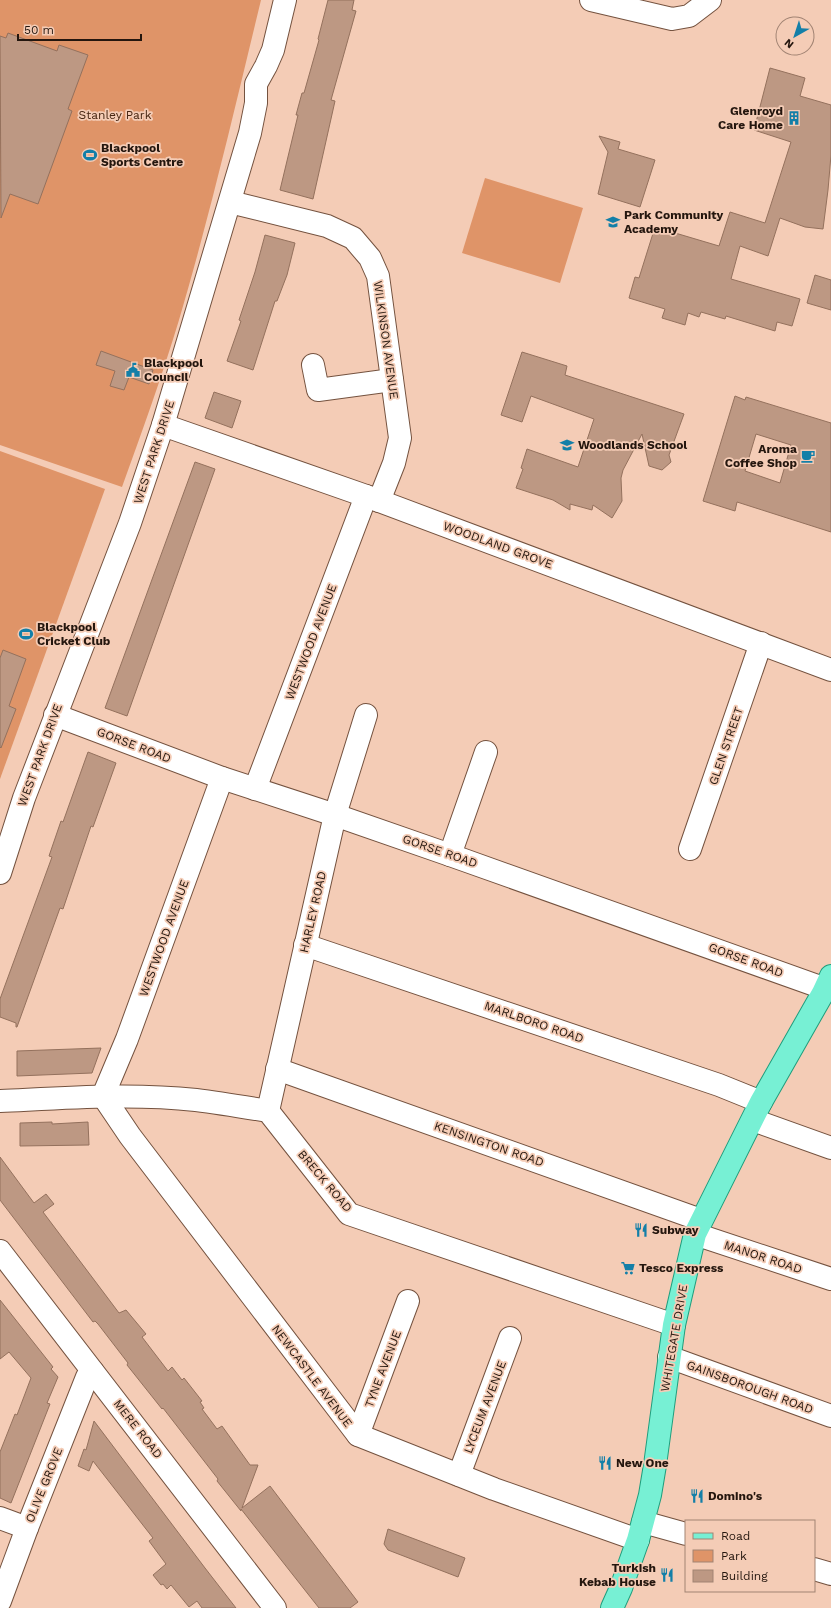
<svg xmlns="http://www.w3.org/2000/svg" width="831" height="1608" viewBox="0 0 831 1608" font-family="'Work Sans',sans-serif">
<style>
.green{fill:#df9468}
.building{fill:#bd9883;stroke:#94715d;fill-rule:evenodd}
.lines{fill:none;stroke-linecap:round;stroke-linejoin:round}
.minor-casing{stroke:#74523f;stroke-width:24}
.major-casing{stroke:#1f9d7c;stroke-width:24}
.minor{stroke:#fff;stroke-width:22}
.major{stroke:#77f0d4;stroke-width:22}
.labels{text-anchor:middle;stroke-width:3.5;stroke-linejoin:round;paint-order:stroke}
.poi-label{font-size:12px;font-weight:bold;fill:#24160e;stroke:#f4ccb6;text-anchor:start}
.park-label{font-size:12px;fill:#472612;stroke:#f4ccb6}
.street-label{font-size:12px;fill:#24160e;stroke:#f4ccb6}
</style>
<rect width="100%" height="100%" fill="#f4ccb6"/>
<g class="green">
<path d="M0,0H261C235,107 210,215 179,320C162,376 142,432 122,487L0,445Z"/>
<polygon points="485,178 583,208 560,283 462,253"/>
<polygon points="0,451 105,489 0,779"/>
</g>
<g class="building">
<polygon points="328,0 354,0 352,10 356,11 331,100 335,101 313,199 280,190 298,115 296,115 302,93 304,93 319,40 318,39"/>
<polygon points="8,33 57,51 59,45 88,55 68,109 72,111 38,204 10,194 1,218 0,36 6,38"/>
<polygon points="770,68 805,78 800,96 831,105 831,155 828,190 823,229 805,227 780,218 768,256 740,246 731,279 800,299 792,326 777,322 775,331 726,316 725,319 701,312 699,317 688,313 685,325 662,318 665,309 629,298 635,277 639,278 655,227 719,246 730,212 765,223 791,142 754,130"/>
<polygon points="599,136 620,142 618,149 655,160 640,207 598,194 608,152"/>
<polygon points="265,235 295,243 287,275 277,301 275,301 253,370 227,361 241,321 239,320 255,272"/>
<polygon points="815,275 831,280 831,310 807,303"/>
<polygon points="101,351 153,370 149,384 129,377 124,390 110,386 115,371 96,365"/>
<polygon points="522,352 567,366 565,375 684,414 669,455 671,462 662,470 649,466 642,434 623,470 621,478 622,501 612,518 593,505 592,510 570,504 570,510 553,500 516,488 523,469 521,468 527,449 578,467 594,419 531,396 522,422 501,415"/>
<polygon points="214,392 241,401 232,428 205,418"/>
<path d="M735,396L745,400L746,397L831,423V532L737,502L735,511L703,501ZM756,434L791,445L780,483L745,471Z"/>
<polygon points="195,462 215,469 127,716 105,708"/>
<polygon points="3,650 26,659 9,706 16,709 1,748 0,747 0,658"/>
<polygon points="88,752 116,763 93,827 91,826 63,909 60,908 17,1027 16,1027 16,1023 0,1017 0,999 52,857 49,856 61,821 63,822"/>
<polygon points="101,1048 92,1073 17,1076 17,1051"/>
<polygon points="52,1122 52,1124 88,1122 89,1145 20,1146 20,1123"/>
<polygon points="0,1157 34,1203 46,1194 54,1204 43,1212 107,1297 119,1313 126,1310 146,1334 142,1337 168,1371 172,1367 182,1380 184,1378 202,1401 200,1402 204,1408 202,1409 217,1429 222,1426 250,1465 258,1465 242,1508 270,1486 358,1602 350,1608 319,1608 241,1509 241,1511 217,1481 218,1479 163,1408 162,1409 127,1365 128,1363 98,1324 95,1321 93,1322 0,1200"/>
<polygon points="0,1300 53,1367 51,1369 58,1377 47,1403 50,1404 11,1503 0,1498 0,1452 15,1414 17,1415 31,1378 9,1352 0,1359"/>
<polygon points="94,1421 205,1568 236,1608 202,1608 197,1601 189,1607 171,1585 167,1589 163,1584 161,1585 153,1575 166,1564 149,1541 153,1538 93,1461 89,1471 78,1466 84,1449 86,1450"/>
<polygon points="388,1529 465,1558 458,1577 388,1550 384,1544"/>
</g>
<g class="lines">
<defs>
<g id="minor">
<polyline points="591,0 672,19 689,16 710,0"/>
<polyline points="230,202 327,226 353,238 370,258 378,276 400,438 394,463 379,501"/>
<polyline points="313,365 318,390 392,380"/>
<polyline points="163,425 366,496 831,670"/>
<polyline points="55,715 222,778 335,815 450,855 826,989"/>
<polyline points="255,789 366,496"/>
<polyline points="690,849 761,643"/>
<polyline points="450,855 486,752"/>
<polyline points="0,873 24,798 130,523 163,425 250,133 256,103 256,84 266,66 273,50 285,0"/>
<polyline points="305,945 719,1085 761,1102"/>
<polyline points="277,1069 701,1220"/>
<polyline points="103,1096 130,1136 358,1435 494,1489 638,1540"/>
<polyline points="103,1096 127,1039 222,778"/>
<path d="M0,1101C65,1098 131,1093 196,1100C220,1103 244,1107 268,1111L349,1214L674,1325"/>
<polyline points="268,1111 335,815 366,715"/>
<polyline points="753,1120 831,1148"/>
<polyline points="695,1234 831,1279"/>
<polyline points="0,1251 275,1608"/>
<polyline points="669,1357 831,1416"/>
<polyline points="358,1435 408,1301"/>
<polyline points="459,1475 510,1338"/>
<polyline points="0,1518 27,1528"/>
<polyline points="643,1522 686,1534"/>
<polyline points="814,1569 831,1574"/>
<polyline points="0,1601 27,1528 87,1377 93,1372"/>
</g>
<polyline id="major" points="612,1608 621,1588 638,1540 650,1495 655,1465 674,1325 695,1234 761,1102 823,993 831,976"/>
</defs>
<use href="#minor" class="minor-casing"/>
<use href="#major" class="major-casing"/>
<use href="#minor" class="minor"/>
<use href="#major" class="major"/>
</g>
<defs>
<symbol id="building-bare" viewBox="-9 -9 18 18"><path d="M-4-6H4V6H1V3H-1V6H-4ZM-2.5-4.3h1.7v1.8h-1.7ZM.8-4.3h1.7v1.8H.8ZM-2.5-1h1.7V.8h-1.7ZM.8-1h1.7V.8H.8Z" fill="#137fa8" stroke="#f4ccb6" stroke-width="2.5" paint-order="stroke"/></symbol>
<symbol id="stadium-bare" viewBox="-9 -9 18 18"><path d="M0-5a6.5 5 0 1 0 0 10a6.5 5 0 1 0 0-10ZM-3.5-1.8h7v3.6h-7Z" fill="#137fa8" stroke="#f4ccb6" stroke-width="2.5" paint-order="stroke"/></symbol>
<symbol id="school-bare" viewBox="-9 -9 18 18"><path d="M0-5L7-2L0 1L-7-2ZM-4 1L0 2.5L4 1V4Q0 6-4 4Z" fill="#137fa8" stroke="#f4ccb6" stroke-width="2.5" paint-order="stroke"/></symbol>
<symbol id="civic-bare" viewBox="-9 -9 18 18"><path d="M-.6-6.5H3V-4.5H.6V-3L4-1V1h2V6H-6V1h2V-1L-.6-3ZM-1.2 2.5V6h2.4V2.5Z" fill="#137fa8" stroke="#f4ccb6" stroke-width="2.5" paint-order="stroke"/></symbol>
<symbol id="cafe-bare" viewBox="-9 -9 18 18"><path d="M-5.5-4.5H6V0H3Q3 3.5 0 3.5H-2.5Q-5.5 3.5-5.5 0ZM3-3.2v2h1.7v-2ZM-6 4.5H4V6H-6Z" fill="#137fa8" stroke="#f4ccb6" stroke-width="2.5" paint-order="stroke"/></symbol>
<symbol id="restaurant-bare" viewBox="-9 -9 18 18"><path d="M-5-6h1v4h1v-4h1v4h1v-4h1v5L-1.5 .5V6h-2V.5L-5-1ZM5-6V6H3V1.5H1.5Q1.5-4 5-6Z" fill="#137fa8" stroke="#f4ccb6" stroke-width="2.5" paint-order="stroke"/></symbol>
<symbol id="supermarket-bare" viewBox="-9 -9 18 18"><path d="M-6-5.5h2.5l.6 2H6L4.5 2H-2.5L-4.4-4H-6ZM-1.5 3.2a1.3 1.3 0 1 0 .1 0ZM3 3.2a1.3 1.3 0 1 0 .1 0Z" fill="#137fa8" stroke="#f4ccb6" stroke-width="2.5" paint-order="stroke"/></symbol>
</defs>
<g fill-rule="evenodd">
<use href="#building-bare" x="784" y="108" width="20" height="20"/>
<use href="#stadium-bare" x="80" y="145" width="20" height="20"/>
<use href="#school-bare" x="603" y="212" width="20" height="20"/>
<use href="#civic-bare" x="123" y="360" width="20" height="20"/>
<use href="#school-bare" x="557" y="435" width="20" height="20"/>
<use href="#cafe-bare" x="798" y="446" width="20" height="20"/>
<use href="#stadium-bare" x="16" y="624" width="20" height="20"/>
<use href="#restaurant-bare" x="631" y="1220" width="20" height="20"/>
<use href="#supermarket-bare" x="618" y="1258" width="20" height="20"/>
<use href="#restaurant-bare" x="595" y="1453" width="20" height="20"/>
<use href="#restaurant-bare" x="687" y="1486" width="20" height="20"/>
<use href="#restaurant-bare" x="657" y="1565" width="20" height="20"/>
</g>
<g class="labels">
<g class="poi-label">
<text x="783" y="115" text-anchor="end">Glenroyd<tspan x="783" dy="14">Care Home</tspan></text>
<text x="101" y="152">Blackpool<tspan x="101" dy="14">Sports Centre</tspan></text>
<text x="624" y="219">Park Community<tspan x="624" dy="14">Academy</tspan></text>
<text x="144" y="367">Blackpool<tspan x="144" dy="14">Council</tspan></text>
<text x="578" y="449">Woodlands School</text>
<text x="797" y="453" text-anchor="end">Aroma<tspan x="797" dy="14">Coffee Shop</tspan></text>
<text x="37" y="631">Blackpool<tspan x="37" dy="14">Cricket Club</tspan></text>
<text x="652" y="1234">Subway</text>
<text x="639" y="1272">Tesco Express</text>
<text x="616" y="1467">New One</text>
<text x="708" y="1500">Domino's</text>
<text x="656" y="1572" text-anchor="end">Turkish<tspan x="656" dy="14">Kebab House</tspan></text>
</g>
<g class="park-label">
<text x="115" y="119">Stanley Park</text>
</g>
<g class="street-label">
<text transform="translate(386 340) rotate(82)" y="4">WILKINSON AVENUE</text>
<text transform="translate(154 452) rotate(-72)" y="4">WEST PARK DRIVE</text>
<text transform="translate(498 545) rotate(20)" y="4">WOODLAND GROVE</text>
<text transform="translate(311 642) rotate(-69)" y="4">WESTWOOD AVENUE</text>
<text transform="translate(134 745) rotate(21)" y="4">GORSE ROAD</text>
<text transform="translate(726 746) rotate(-71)" y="4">GLEN STREET</text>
<text transform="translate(40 755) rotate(-70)" y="4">WEST PARK DRIVE</text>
<text transform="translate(440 851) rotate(19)" y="4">GORSE ROAD</text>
<text transform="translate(313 912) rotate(-77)" y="4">HARLEY ROAD</text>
<text transform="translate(164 938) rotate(-70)" y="4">WESTWOOD AVENUE</text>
<text transform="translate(746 960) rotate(20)" y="4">GORSE ROAD</text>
<text transform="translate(534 1022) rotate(19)" y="4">MARLBORO ROAD</text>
<text transform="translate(489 1144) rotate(19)" y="4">KENSINGTON ROAD</text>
<text transform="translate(325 1181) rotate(50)" y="4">BRECK ROAD</text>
<text transform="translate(763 1257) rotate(18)" y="4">MANOR ROAD</text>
<text transform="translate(674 1338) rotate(-80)" y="4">WHITEGATE DRIVE</text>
<text transform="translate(383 1369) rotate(-69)" y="4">TYNE AVENUE</text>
<text transform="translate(312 1376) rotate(53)" y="4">NEWCASTLE AVENUE</text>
<text transform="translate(750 1387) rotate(20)" y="4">GAINSBOROUGH ROAD</text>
<text transform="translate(485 1407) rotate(-69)" y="4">LYCEUM AVENUE</text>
<text transform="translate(138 1429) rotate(52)" y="4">MERE ROAD</text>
<text transform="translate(44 1485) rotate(-68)" y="4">OLIVE GROVE</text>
</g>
</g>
<rect x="685" y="1520" width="130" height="72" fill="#f4ccb6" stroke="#a18373"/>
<rect x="693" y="1533" width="20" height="6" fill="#77f0d4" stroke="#a18373"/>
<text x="721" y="1540" font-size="12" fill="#24160e">Road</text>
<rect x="693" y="1550" width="20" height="12" fill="#df9468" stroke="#a18373"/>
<text x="721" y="1560" font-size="12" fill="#24160e">Park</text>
<rect x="693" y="1570" width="20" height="12" fill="#bd9883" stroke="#a18373"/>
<text x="721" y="1580" font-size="12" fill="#24160e">Building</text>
<g transform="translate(795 36) rotate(219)"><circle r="19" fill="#f4ccb6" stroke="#a18373"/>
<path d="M0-3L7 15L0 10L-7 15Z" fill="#137fa8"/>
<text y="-6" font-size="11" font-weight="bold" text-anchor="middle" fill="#24160e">N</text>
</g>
<path d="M18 34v6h123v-6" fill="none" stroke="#24160e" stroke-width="2"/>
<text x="24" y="34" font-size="12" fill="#24160e" stroke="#f4ccb6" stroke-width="3" paint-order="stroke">50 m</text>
</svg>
